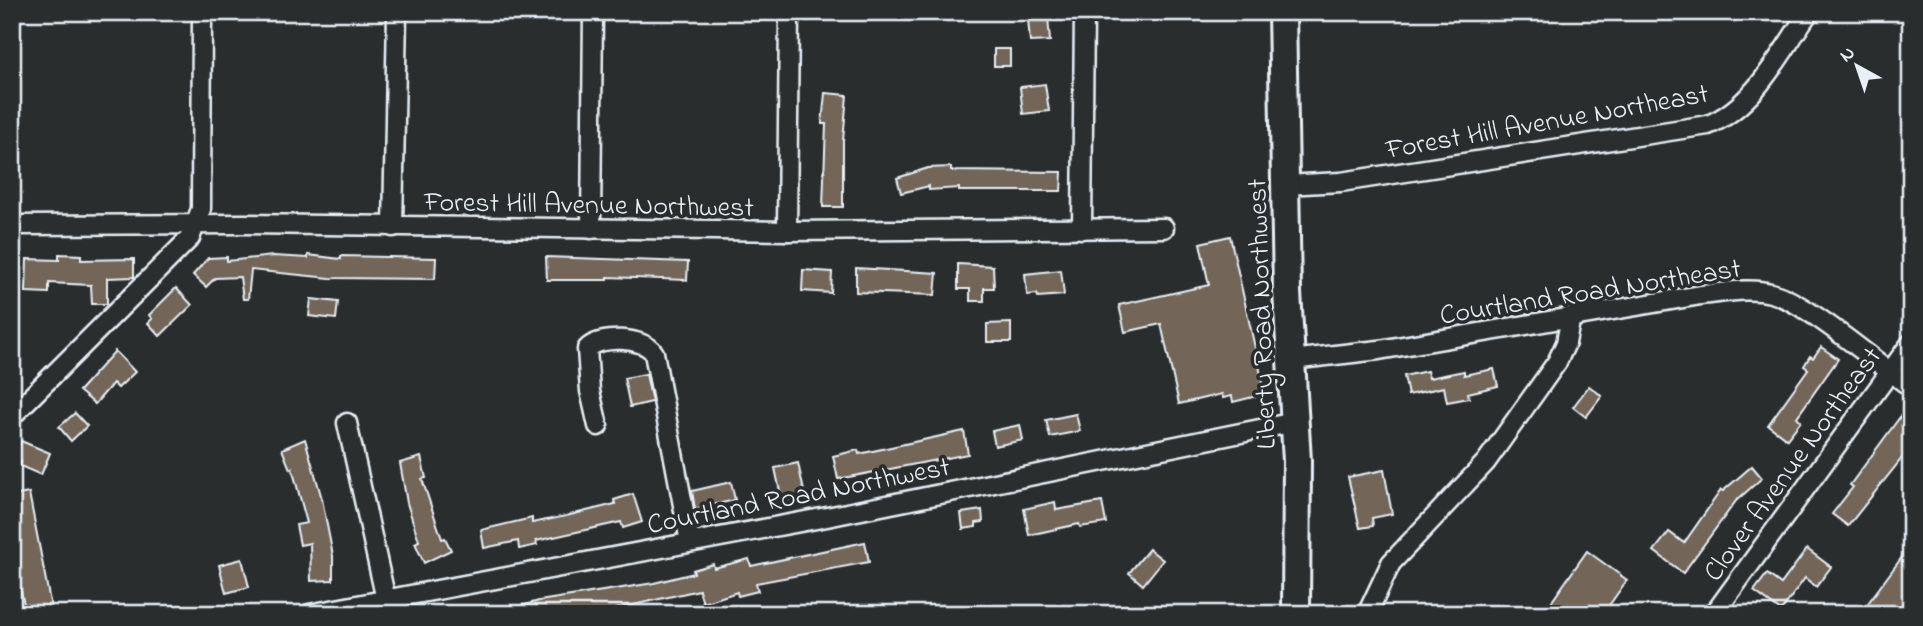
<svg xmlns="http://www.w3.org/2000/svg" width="1923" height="626" viewBox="0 0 1923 626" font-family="'Indie Flower',sans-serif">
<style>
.building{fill:#736559;stroke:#e8f1f8;stroke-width:2}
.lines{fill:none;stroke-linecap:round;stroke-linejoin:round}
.street-casing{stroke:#e8f1f8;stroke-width:23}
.secondary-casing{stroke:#e8f1f8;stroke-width:32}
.street{stroke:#2a2d2e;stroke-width:18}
.secondary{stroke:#2a2d2e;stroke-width:26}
.labels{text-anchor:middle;stroke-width:7;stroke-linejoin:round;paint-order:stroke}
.street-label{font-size:28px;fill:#e8f1f8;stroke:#2a2d2e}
</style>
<rect width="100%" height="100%" fill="#2a2d2e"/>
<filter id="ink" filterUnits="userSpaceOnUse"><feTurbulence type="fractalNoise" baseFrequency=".0143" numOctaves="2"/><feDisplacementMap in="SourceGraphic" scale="14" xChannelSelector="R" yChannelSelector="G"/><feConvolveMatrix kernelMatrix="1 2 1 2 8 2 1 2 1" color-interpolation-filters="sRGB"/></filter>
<g filter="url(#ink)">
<g class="building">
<polygon points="1048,17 1050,41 1030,42 1028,19"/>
<rect x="994" y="49" width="16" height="17"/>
<polygon points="1045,84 1049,111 1023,114 1020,87"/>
<polygon points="825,93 847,95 843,141 843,207 823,207 826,124 822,124"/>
<polygon points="951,167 951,171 1062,172 1061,191 959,191 959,188 929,190 929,186 901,193 897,178 928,168"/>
<polygon points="1230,236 1262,379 1261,395 1233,402 1232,396 1223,398 1222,394 1179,404 1161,324 1125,332 1119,305 1209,285 1200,243"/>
<polygon points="59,254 81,255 81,260 134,259 134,277 107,278 107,304 92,304 91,285 49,283 49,293 26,292 27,259 59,260"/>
<polygon points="308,255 341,259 341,256 436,258 435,279 330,278 251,270 248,299 243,299 240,277 215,278 206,287 193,275 208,258 227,257 227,261 273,256 308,258"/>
<polygon points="546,257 688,262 687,280 608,277 608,280 547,280"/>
<polygon points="958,264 993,266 994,288 984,288 984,301 970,301 970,289 958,289"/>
<polygon points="856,268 937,273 935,295 856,292"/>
<polygon points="803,270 832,272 831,293 802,291"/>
<polygon points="1061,270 1064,295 1038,297 1037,294 1027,295 1025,274"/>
<polygon points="176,288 192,305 160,336 148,323 152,319 149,315"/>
<polygon points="311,299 338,302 336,319 309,316"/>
<polygon points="1011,323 1011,342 987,342 987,324"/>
<polygon points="1821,347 1838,359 1797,417 1801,421 1787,439 1768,425 1808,369 1804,366 1810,356 1813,358"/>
<polygon points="115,351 135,372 118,388 113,383 95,404 79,391"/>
<polygon points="1494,369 1498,386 1468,393 1469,398 1447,402 1444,387 1408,395 1404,376 1427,371 1429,378 1464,371 1464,375"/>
<polygon points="646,374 652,402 630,407 624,378"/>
<polygon points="1589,386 1602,396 1586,417 1573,407"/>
<polygon points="1911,402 1911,441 1904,451 1906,453 1848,526 1832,514 1853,487 1850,485"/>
<polygon points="75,413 87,426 71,441 59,427"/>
<polygon points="1076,414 1080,431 1050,437 1046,420"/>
<polygon points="1020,425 1023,440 995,446 992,431"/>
<polygon points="964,431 968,454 838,479 833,456 858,450 859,454"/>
<polygon points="305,439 322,499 333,556 333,580 311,581 310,543 300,545 296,525 307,523 292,468 290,469 282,449"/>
<polygon points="21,441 50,453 41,475 20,466 21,461 14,458"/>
<polygon points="421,457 426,478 422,479 442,539 445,538 451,550 424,563 415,543 419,541 407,503 400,463"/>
<polygon points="798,463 805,496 782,501 775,468"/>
<polygon points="1752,466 1762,478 1736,501 1683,573 1654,551 1669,532 1684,543 1721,490 1723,491"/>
<polygon points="1384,470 1392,514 1372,518 1373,526 1360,528 1348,477"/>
<polygon points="731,482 735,500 695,509 692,491"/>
<polygon points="29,493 52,612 42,614 26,614 12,549 12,496"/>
<polygon points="633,494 642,522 623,528 621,522 536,541 537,545 519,549 518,541 484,548 481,530 532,518 532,523 566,516 615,504 614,500"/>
<polygon points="1055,502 1056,510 1102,502 1106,523 1080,527 1079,524 1029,535 1024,509"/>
<polygon points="982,510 983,522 976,523 976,527 963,529 961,513"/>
<polygon points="865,542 869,562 756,583 758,591 738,596 737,592 703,603 699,590 616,609 617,614 506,614 506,610 539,601 654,583 694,573 693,570 713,564 714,568 749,559 751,566"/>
<polygon points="1911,545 1911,614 1860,614"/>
<polygon points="1149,549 1163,560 1143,585 1129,573"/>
<polygon points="1807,549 1831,567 1816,587 1805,578 1781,611 1754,591 1767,574 1781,584"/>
<polygon points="1587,551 1627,580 1603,614 1564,614 1550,604"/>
<polygon points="242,559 249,587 226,593 219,565"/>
</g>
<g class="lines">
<defs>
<g id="street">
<path d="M1285,185L1341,182L1708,125C1755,106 1781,52 1809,12"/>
<polyline points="12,225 245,224 787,231 1164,228"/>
<polyline points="393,227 397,12"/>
<polyline points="591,229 593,12"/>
<polyline points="1082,229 1084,12"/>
<polyline points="787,231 789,12"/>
<path d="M1291,360L1379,350L1701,295C1723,293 1749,287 1771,293C1807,302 1877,364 1911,387"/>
<polyline points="12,416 190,238 201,209 202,12"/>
<polyline points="347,423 386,600"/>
<path d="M598,426L590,391L587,349C600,335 644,337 654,353L690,542"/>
<polyline points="309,614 827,517 1295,422"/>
<polyline points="1367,614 1391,563 1486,462 1557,362 1566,343 1571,316"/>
<polyline points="1714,614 1911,343"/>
</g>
<polyline id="secondary" points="1282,12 1287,292 1297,461 1296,614"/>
</defs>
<use href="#street" class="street-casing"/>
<use href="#secondary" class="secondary-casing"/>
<use href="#street" class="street"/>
<use href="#secondary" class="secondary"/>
</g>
</g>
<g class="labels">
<g class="street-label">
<text transform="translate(1547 120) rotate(-10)" y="10">Forest Hill Avenue Northeast</text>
<text transform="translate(589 203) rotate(1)" y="10">Forest Hill Avenue Northwest</text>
<text transform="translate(1590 290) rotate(-9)" y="10">Courtland Road Northeast</text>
<text transform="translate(1260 314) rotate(-92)" y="10">Liberty Road Northwest</text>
<text transform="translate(1791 463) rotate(-54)" y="10">Clover Avenue Northeast</text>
<text transform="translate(798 494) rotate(-11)" y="10">Courtland Road Northwest</text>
</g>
</g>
<rect width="1923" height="626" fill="none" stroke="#2a2d2e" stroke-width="42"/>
<rect x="21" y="21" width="1881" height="584" fill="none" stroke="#e8f1f8" stroke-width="2.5" filter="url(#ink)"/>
<g transform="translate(1857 66) rotate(320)" stroke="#2a2d2e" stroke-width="5" paint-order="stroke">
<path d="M0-5L12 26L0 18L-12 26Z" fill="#e8f1f8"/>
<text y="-10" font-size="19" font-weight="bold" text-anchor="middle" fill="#e8f1f8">N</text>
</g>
</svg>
